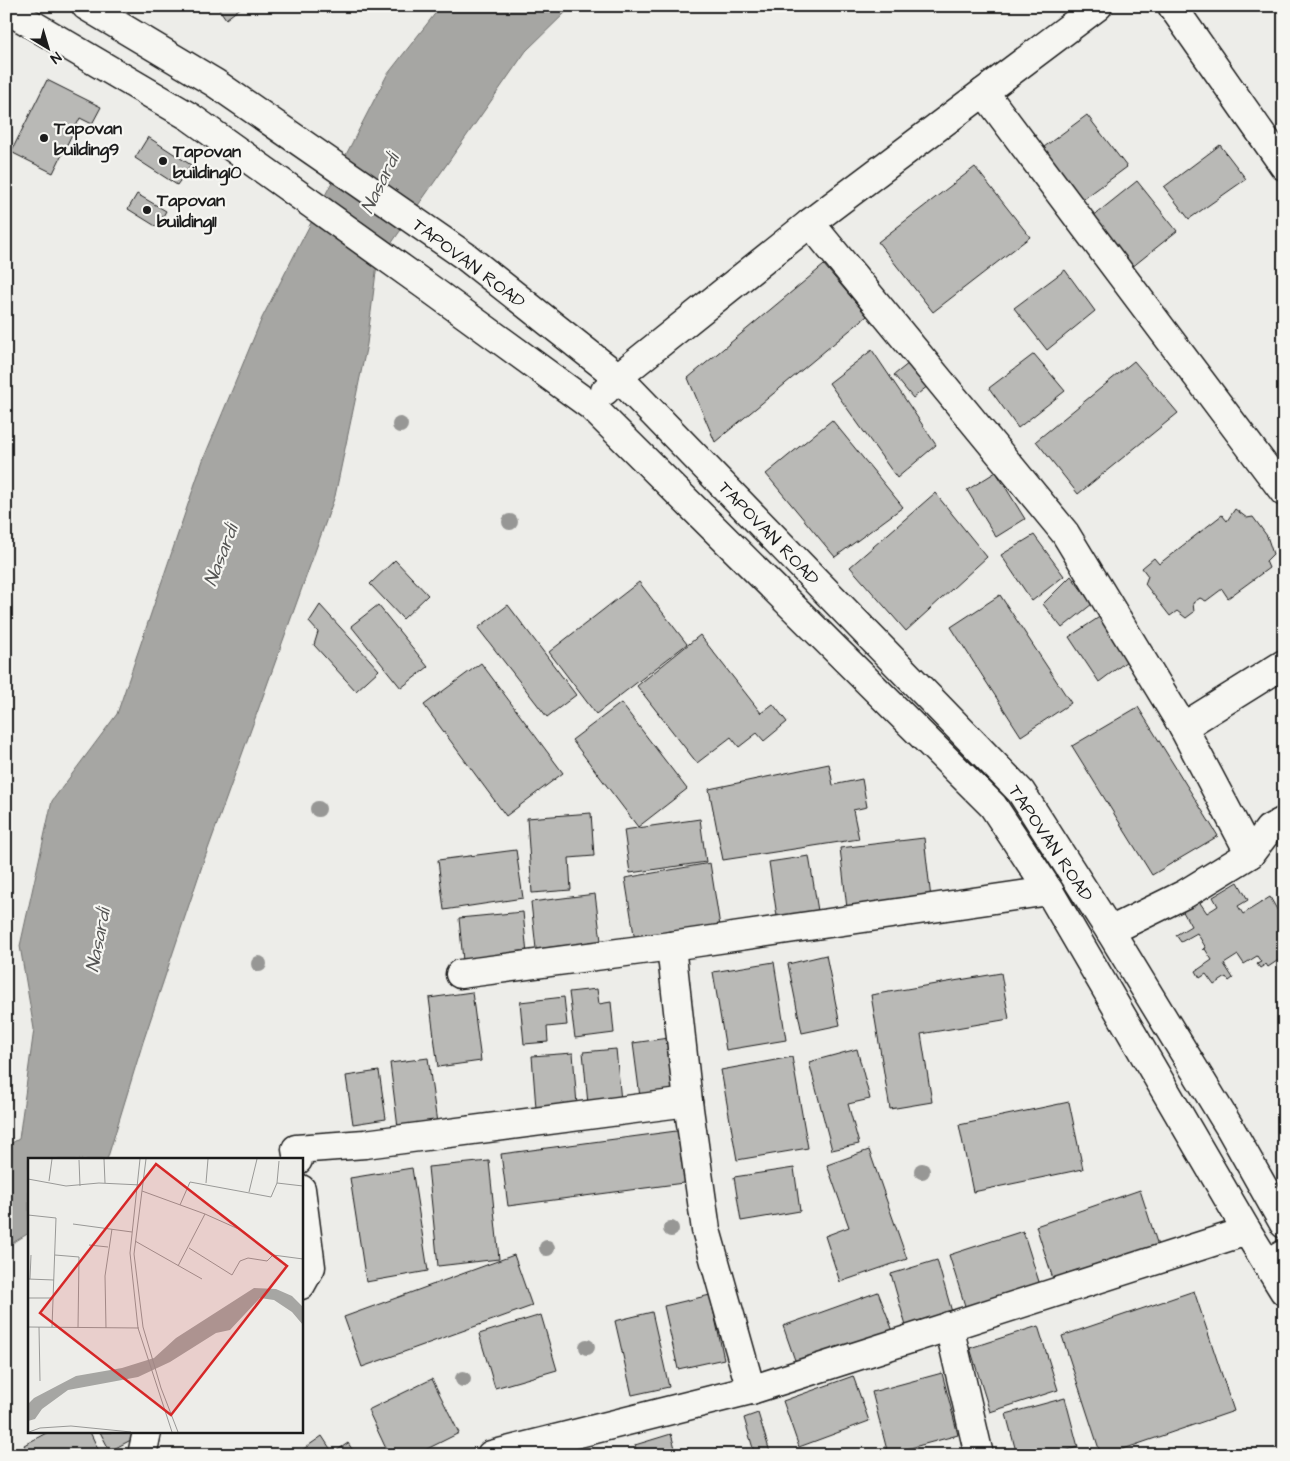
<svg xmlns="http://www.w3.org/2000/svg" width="1290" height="1461" viewBox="0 0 1290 1461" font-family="'Architects Daughter',sans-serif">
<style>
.water{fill:#a6a6a3;stroke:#6f6f6d}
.building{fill:#b9b9b6;stroke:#1c1c1c}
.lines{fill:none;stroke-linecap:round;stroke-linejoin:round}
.street-casing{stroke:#1c1c1c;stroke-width:31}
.secondary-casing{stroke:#1c1c1c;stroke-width:31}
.street{stroke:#f6f6f2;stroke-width:28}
.secondary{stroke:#f6f6f2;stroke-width:28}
.tree{fill:#979795}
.poi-dot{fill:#1c1c1c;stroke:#f6f6f2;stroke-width:2}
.labels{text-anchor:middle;stroke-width:4.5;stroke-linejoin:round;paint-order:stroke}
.poi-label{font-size:18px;font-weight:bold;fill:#1c1c1c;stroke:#f6f6f2;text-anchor:start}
.street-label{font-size:18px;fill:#1c1c1c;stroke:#f6f6f2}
.water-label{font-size:19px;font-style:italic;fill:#535352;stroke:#f6f6f2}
.inset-road{fill:none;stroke:#999997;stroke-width:1}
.view{fill:#d62828;fill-opacity:0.15;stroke:#d62828;stroke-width:2.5}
.inset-edge{fill:none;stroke:#1c1c1c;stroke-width:2.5}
</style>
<rect width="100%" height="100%" fill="#edede9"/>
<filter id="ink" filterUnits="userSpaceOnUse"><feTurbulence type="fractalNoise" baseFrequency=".02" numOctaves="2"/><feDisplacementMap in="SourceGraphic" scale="10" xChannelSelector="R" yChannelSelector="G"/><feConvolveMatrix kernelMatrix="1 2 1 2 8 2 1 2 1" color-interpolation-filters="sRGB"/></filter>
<g filter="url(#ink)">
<polygon class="water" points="441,6 572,6 526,51 377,264 367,344 335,496 203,863 143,1042 107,1160 29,1160 29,1233 6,1247 6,1146 19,1139 34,1029 20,946 52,801 117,714 203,460 262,318 387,75"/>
<g class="building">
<polygon points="217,6 243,6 226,19"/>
<polygon points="47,80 101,107 92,124 80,118 53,173 11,152"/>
<polygon points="1087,115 1127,167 1077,204 1036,153"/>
<polygon points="148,137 191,165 177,185 135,158"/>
<polygon points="1220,145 1246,179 1189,219 1164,187"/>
<polygon points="975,167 1030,237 933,312 878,242"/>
<polygon points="1137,181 1177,231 1126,272 1087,221"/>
<polygon points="137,194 166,211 157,227 128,209"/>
<polygon points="824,265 867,316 715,442 688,378"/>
<polygon points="1065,270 1095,311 1047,350 1014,308"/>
<polygon points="872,350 936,445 897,478 829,383"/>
<polygon points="1034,354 1065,391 1018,428 989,388"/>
<polygon points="914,359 934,381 913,398 894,375"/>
<polygon points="1134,361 1178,413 1078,494 1036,441"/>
<polygon points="832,420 903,507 835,557 766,474"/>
<polygon points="996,472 1025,519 996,537 967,490"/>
<polygon points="935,493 987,557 906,631 850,567"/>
<polygon points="1235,509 1247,518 1253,517 1267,536 1273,554 1266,561 1269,568 1228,598 1222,589 1206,601 1200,598 1193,603 1194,612 1186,618 1177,611 1170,616 1145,584 1148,576 1142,568 1154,558 1159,564 1222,515 1227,521"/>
<polygon points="1034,535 1064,576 1032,601 1001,555"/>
<polygon points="395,560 428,595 403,619 370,584"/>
<polygon points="1071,576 1092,604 1062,628 1043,604"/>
<polygon points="639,582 687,644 596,714 549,652"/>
<polygon points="1000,595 1071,703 1021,736 951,627"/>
<polygon points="320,605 379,670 356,691 314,645 318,632 309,622"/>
<polygon points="378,605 428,667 401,688 351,626"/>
<polygon points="508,605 576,695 547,717 478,628"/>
<polygon points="1101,616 1131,658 1099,682 1069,637"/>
<polygon points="700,635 761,713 773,704 787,722 764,741 757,733 739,747 731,737 697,763 637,686"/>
<polygon points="481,663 563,773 506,816 424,705"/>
<polygon points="621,703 687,789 638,827 572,740"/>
<polygon points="1138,707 1218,836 1152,875 1072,746"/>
<polygon points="829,764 833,785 862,779 867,807 853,810 859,839 723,860 709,789"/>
<polygon points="591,813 594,856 569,858 571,890 532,893 527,818"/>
<polygon points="700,819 706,862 630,873 624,830"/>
<polygon points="924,838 932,907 848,917 840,848"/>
<polygon points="516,850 523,898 444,910 438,860"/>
<polygon points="809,856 819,917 778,923 769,862"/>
<polygon points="710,863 720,926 635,941 625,878"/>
<polygon points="1238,882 1248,900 1238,906 1243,914 1270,897 1279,913 1284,910 1284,946 1283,947 1284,960 1281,962 1280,959 1268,967 1266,964 1260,968 1257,964 1261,962 1257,956 1244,964 1238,955 1224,964 1233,978 1229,981 1226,977 1214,985 1206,974 1200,978 1196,971 1212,960 1205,949 1202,950 1206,948 1197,933 1181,942 1176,935 1191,926 1182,910 1198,900 1207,913 1218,906 1213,897"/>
<polygon points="595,894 601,941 536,949 531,902"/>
<polygon points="523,912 527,955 463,961 459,918"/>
<polygon points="826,955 840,1025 802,1033 788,964"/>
<polygon points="774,962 786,1040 726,1050 713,972"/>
<polygon points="1001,973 1009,1019 921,1034 932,1102 890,1109 871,995"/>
<polygon points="597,989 599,1004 611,1002 614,1033 575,1038 569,992"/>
<polygon points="472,992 481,1061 438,1067 429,998"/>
<polygon points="564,997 567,1025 547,1027 548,1042 524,1044 520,1002"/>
<polygon points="675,1037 682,1091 640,1097 633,1043"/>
<polygon points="616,1049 621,1101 588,1104 583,1052"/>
<polygon points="857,1049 870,1099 848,1104 859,1144 832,1150 809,1062"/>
<polygon points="573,1053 577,1105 536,1108 532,1056"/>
<polygon points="792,1057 808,1148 737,1160 721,1070"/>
<polygon points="428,1058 437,1123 398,1128 390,1063"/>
<polygon points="379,1071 386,1119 353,1124 346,1076"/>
<polygon points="1069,1102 1083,1169 973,1192 959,1125"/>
<polygon points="684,1130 691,1182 508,1206 501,1154"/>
<polygon points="869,1150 907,1259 840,1282 825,1236 849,1227 827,1165"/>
<polygon points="489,1161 499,1259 438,1266 428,1167"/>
<polygon points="412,1168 428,1271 366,1282 350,1178"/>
<polygon points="794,1168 800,1211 741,1221 734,1177"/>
<polygon points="1140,1190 1160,1252 1056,1288 1036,1226"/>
<polygon points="1023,1231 1040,1285 966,1309 949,1255"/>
<polygon points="514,1255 532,1306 362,1367 344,1317"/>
<polygon points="937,1260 952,1312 906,1326 891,1274"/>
<polygon points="1194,1291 1234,1411 1106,1455 1101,1455 1062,1336"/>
<polygon points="878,1292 893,1331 797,1366 783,1326"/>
<polygon points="710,1295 724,1359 678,1369 664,1306"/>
<polygon points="652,1312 669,1387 632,1395 615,1321"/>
<polygon points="541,1315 557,1370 495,1388 479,1334"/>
<polygon points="1038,1326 1058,1390 990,1412 970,1348"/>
<polygon points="942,1373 958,1435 888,1454 872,1392"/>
<polygon points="853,1376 869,1421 799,1447 783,1401"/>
<polygon points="432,1379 459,1433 415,1455 389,1455 368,1410"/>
<polygon points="1065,1398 1078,1447 1051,1455 1017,1455 1006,1414"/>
<polygon points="758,1413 770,1452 755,1455 744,1418"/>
<polygon points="48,1432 90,1432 101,1455 29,1455 24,1445"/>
<polygon points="100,1432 143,1432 144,1433 110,1451"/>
<polygon points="671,1434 677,1455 638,1455 635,1445"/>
<polygon points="322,1436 333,1453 348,1443 356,1455 295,1455"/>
</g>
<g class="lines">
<defs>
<g id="street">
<polyline points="1172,6 1284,166"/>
<polyline points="984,92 1284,492"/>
<polyline points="810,223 1065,533 1183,727 1250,854"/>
<polyline points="1183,727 1284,664"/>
<polyline points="1110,931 1185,894 1250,854 1269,829 1284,821"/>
<polyline points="671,946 688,1102 706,1230 751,1390 1247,1231"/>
<polyline points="460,974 671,946 1049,891"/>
<polyline points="298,1160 296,1149 365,1144 688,1102"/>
<polyline points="301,1189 311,1267 301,1285"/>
<polyline points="1267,1264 1284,1254"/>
<polyline points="949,1326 979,1455"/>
<polyline points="142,1455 147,1432"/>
<polyline points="491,1455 751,1390"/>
</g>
<g id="secondary">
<polyline points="86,6 215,83 465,256 618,377 1021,792 1110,931 1230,1128 1284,1224"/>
<polyline points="6,9 190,117 429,288 591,406 993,806 1049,891 1247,1231 1284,1291"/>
<polyline points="605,391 618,377 810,223 1098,6"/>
</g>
</defs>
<use href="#street" class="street-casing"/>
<use href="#secondary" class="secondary-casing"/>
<use href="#street" class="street"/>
<use href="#secondary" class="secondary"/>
</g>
<g class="tree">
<circle cx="400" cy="425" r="8"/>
<circle cx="510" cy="522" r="8"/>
<circle cx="318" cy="809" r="8"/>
<circle cx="259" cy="964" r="8"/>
<circle cx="922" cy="1171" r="8"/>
<circle cx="671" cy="1229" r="8"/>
<circle cx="547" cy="1248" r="8"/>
<circle cx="587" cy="1347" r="8"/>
<circle cx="463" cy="1379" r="8"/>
</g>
</g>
<g class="poi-dot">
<circle cx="44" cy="138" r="5"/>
<circle cx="163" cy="161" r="5"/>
<circle cx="147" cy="210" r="5"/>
</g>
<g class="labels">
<g class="poi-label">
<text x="54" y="134">Tapovan<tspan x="54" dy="21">building9</tspan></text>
<text x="173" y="157">Tapovan<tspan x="173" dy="21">building10</tspan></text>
<text x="157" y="206">Tapovan<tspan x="157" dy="21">building11</tspan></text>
</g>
<g class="street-label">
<text transform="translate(469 263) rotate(37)" y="6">TAPOVAN ROAD</text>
<text transform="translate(769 533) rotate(46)" y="6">TAPOVAN ROAD</text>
<text transform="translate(1051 843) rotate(56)" y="6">TAPOVAN ROAD</text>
</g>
<g class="water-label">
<text transform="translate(379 183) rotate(-64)" y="7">Nasardi</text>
<text transform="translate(220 555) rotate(-69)" y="7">Nasardi</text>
<text transform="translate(97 940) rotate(-79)" y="7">Nasardi</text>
</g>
</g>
<g transform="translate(28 1158)">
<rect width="275" height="275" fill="#edede9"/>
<path d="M226,130L248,131L264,138L275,149V167L264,154L246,142L232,140L202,172L188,175L142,204L110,219L40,232L14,251L7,261L0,263V246L6,240L48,218L94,210L126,200L148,180Z" fill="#a6a6a3"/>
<path class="inset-road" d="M76,1L77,25M112,1L102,95L110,170L144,274M118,1L106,96L115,169L133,230L150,274M51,2L52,28M251,3L249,25L275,28M0,21L38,28L71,25L113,27M21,23L24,1M178,25L180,1M114,33L177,56L150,108M221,34L229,1M152,47L162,24L243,39L249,25M177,56L215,73M0,57L28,60L24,169M45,66L104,74M107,83L174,121M61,87L80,89M161,90L204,117L212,103L220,100L239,103L245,97L275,101M27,97L51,99L50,170M0,121L26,122M2,121L3,97M0,140H25M0,169L111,170M11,169L12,223M78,170L77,118L84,71M1,274L12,270L43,268L103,274"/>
<path class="view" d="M128,6L259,108L143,257L12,155Z"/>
<rect width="275" height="275" class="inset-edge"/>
</g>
<rect width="1290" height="1461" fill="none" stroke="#f6f6f2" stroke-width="25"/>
<rect x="12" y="12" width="1265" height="1436" fill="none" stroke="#1c1c1c" stroke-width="2" filter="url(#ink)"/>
<g transform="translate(48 48) rotate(142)" stroke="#f6f6f2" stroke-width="4" paint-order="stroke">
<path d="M0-4L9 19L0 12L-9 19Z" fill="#1c1c1c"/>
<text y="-8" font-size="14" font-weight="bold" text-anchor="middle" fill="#1c1c1c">N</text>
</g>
</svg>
